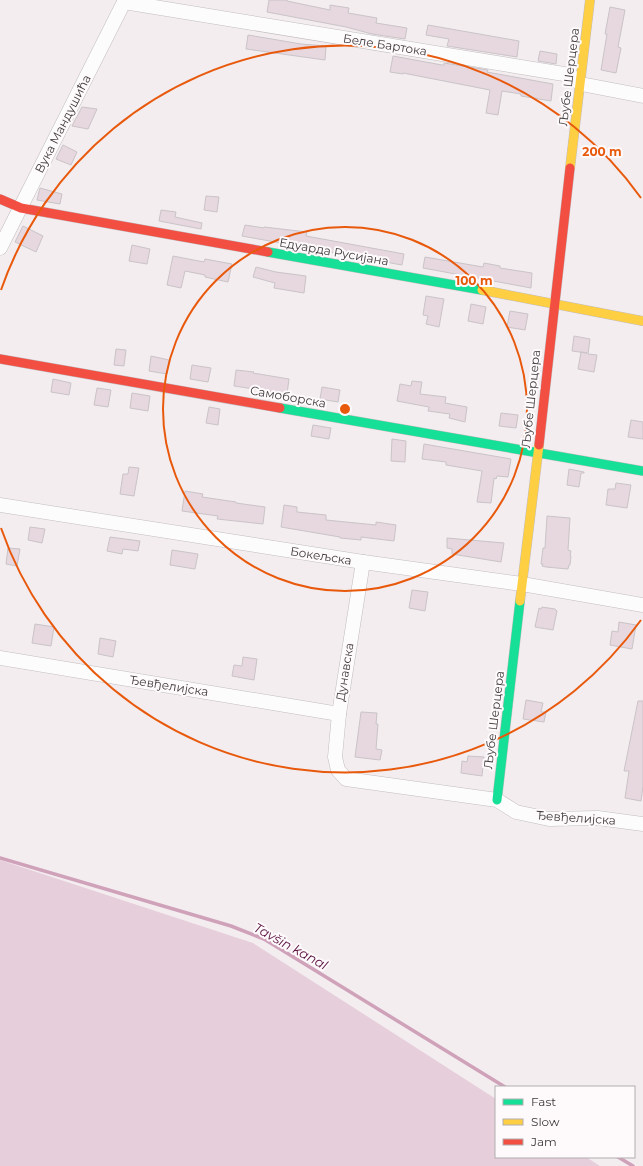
<svg xmlns="http://www.w3.org/2000/svg" width="643" height="1166" viewBox="0 0 643 1166" font-family="Montserrat,sans-serif">
<style>
.green{fill:#e7cedb}
.lines{fill:none;stroke-linecap:round;stroke-linejoin:round}
.stream{stroke:#cfa2b9;stroke-width:3.5}
.building{fill:#e7d7df;stroke:#c9c4c7}
.street-casing{stroke:#c2bdbf;stroke-width:15}
.fast-casing{stroke:#c2bdbf;stroke-width:10}
.slow-casing{stroke:#c2bdbf;stroke-width:10}
.jam-casing{stroke:#c2bdbf;stroke-width:10}
.street{stroke:#fdfcfd;stroke-width:14}
.fast{stroke:#16e098;stroke-width:9}
.slow{stroke:#ffcf43;stroke-width:9}
.jam{stroke:#f24e42;stroke-width:9}
.ring{fill:none;stroke:#e8590c;stroke-width:2}
.labels{text-anchor:middle;stroke-width:4;stroke-linejoin:round;paint-order:stroke}
.street-label{font-size:12px;fill:#3e3a3c;stroke:#fefafc}
.water-label{font-size:13px;font-style:italic;fill:#590f3e;stroke:#fefafc}
.centre{fill:#e8590c;stroke:#fefafc;stroke-width:2}
.ring-label{font-size:12px;text-anchor:middle;font-weight:bold;fill:#e8590c;stroke:#fefafc;stroke-width:4;stroke-linejoin:round;paint-order:stroke}
</style>
<rect width="100%" height="100%" fill="#f3edf0"/>
<polygon class="green" points="0,860 253,943 496,1099 496,1157 586,1157 600,1166 0,1166"/>
<g class="lines">
<g class="stream">
<polyline points="0,858 231,926 264,939 505,1087"/>
<polyline points="618,1157 633,1166"/>
</g>
</g>
<g class="building">
<polygon points="269,0 287,0 287,1 330,10 330,5 349,8 348,13 377,18 376,23 407,28 405,39 372,34 346,27 267,12"/>
<polygon points="610,7 625,10 618,47 621,48 616,73 601,70 607,34 605,34"/>
<polygon points="428,25 519,41 517,57 447,46 449,39 426,35"/>
<polygon points="248,35 301,44 326,46 325,60 246,49"/>
<polygon points="540,51 557,54 556,64 538,61"/>
<polygon points="393,56 442,65 444,65 444,63 488,70 487,72 553,84 551,101 521,96 521,94 502,91 498,115 486,113 490,90 403,73 403,74 390,72"/>
<polygon points="82,107 97,109 88,129 72,126"/>
<polygon points="63,145 77,152 71,165 56,159"/>
<polygon points="40,188 62,194 60,204 37,200"/>
<polygon points="206,196 219,197 217,212 204,210"/>
<polygon points="161,210 176,212 175,217 202,223 201,229 159,221"/>
<polygon points="245,225 264,228 264,227 307,232 306,236 404,254 402,265 242,236"/>
<polygon points="23,226 43,236 36,252 15,242"/>
<polygon points="132,245 150,249 147,264 129,261"/>
<polygon points="173,256 204,262 205,259 232,264 228,282 205,277 205,275 185,271 181,288 167,285"/>
<polygon points="425,257 483,267 484,263 500,266 500,268 532,273 531,288 423,268"/>
<polygon points="256,267 276,272 306,276 304,293 274,288 275,283 253,277"/>
<polygon points="426,296 444,299 439,327 426,324 428,316 423,315"/>
<polygon points="471,304 486,307 483,324 468,321"/>
<polygon points="510,311 528,314 525,330 507,327"/>
<polygon points="574,336 590,339 588,354 597,355 594,372 578,369 581,352 587,353 572,351"/>
<polygon points="116,349 126,350 124,366 114,365"/>
<polygon points="151,356 169,360 167,374 149,371"/>
<polygon points="192,365 211,368 208,382 190,379"/>
<polygon points="236,370 254,372 253,373 289,379 287,394 234,386"/>
<polygon points="53,379 71,383 69,395 51,392"/>
<polygon points="412,381 422,382 420,394 446,397 445,403 467,407 465,422 449,418 450,414 428,411 429,407 397,401 400,384 411,386"/>
<polygon points="322,387 340,390 338,402 320,399"/>
<polygon points="97,388 111,390 108,407 94,405"/>
<polygon points="132,393 150,396 148,411 130,408"/>
<polygon points="209,407 220,409 218,425 206,423"/>
<polygon points="501,413 518,415 516,428 499,426"/>
<polygon points="631,420 643,422 643,439 628,437"/>
<polygon points="313,425 331,428 329,439 311,436"/>
<polygon points="392,439 406,441 405,462 391,461"/>
<polygon points="424,444 511,459 508,477 497,476 496,479 494,478 491,503 477,502 482,471 446,465 446,462 422,459"/>
<polygon points="129,467 139,468 134,496 120,494 123,474 128,474"/>
<polygon points="569,469 584,472 584,473 581,473 579,487 567,485"/>
<polygon points="616,483 631,485 627,508 606,505 608,489 615,489"/>
<polygon points="185,491 203,494 202,497 236,502 236,503 265,507 263,524 217,519 218,516 182,511"/>
<polygon points="284,505 297,507 297,512 326,515 326,520 376,525 376,522 396,525 394,541 361,537 361,540 340,538 340,537 281,527"/>
<polygon points="547,516 570,518 568,550 571,551 570,556 571,556 570,565 569,565 568,569 546,567 542,566 543,564 541,564 543,548 545,548"/>
<polygon points="30,527 45,529 42,543 28,540"/>
<polygon points="110,537 140,541 138,551 123,549 122,554 107,551"/>
<polygon points="447,538 504,543 501,562 452,554 452,549 447,548"/>
<polygon points="8,548 20,549 17,566 6,564"/>
<polygon points="172,550 198,554 195,569 170,565"/>
<polygon points="412,590 428,592 425,611 409,608"/>
<polygon points="542,607 555,609 557,611 553,630 535,627 539,608 541,609"/>
<polygon points="619,622 636,625 632,649 610,645 612,631 618,632"/>
<polygon points="35,624 54,627 51,646 32,643"/>
<polygon points="100,638 116,641 113,657 98,654"/>
<polygon points="243,657 257,659 254,680 232,676 234,665 242,666"/>
<polygon points="526,700 543,703 541,712 546,712 544,722 523,719"/>
<polygon points="638,701 643,701 643,786 641,801 625,798 629,771 624,771"/>
<polygon points="361,712 377,713 376,724 378,724 376,749 382,750 380,760 355,757"/>
<polygon points="468,756 484,757 482,776 461,773 462,761 467,762"/>
</g>
<g class="lines">
<defs>
<g id="street">
<polyline points="124,2 570,75 581,84 643,96"/>
<polyline points="0,248 125,0"/>
<polyline points="0,505 363,562 522,584 643,605"/>
<polyline points="363,562 339,714 335,757 338,770 346,779 497,800 516,812 549,819 598,818 643,824"/>
<polyline points="0,658 339,714"/>
</g>
<g id="fast">
<polyline points="268,252 482,290"/>
<polyline points="280,408 643,471"/>
<polyline points="497,800 520,601"/>
</g>
<g id="slow">
<polyline points="570,168 590,0"/>
<polyline points="482,290 643,321"/>
<polyline points="520,601 539,445"/>
</g>
<g id="jam">
<polyline points="0,199 21,208 268,252"/>
<polyline points="0,359 280,408"/>
<polyline points="539,445 570,168"/>
</g>
</defs>
<use href="#street" class="street-casing"/>
<use href="#fast" class="fast-casing"/>
<use href="#slow" class="slow-casing"/>
<use href="#jam" class="jam-casing"/>
<use href="#street" class="street"/>
<use href="#fast" class="fast"/>
<use href="#slow" class="slow"/>
<use href="#jam" class="jam"/>
</g>
<g class="ring">
<circle cx="345" cy="409" r="182"/>
<path d="M641 620A364 364 0 0 1 1 528M1 290A364 364 0 0 1 641 198"/>
</g>
<g class="labels">
<g class="street-label">
<text transform="translate(385 45) rotate(9)" y="4">Беле Бартока</text>
<text transform="translate(569 77) rotate(-83)" y="4">Љубе Шерцера</text>
<text transform="translate(63 124) rotate(-63)" y="4">Вука Мандушића</text>
<text transform="translate(334 252) rotate(10)" y="4">Едуарда Русијана</text>
<text transform="translate(288 397) rotate(10)" y="4">Самоборска</text>
<text transform="translate(531 399) rotate(-84)" y="4">Љубе Шерцера</text>
<text transform="translate(321 556) rotate(9)" y="4">Бокељска</text>
<text transform="translate(345 672) rotate(-81)" y="4">Дунавска</text>
<text transform="translate(169 686) rotate(9)" y="4">Ђевђелијска</text>
<text transform="translate(494 720) rotate(-83)" y="4">Љубе Шерцера</text>
<text transform="translate(576 818) rotate(4)" y="4">Ђевђелијска</text>
</g>
<g class="water-label">
<text transform="translate(291 946) rotate(29)" y="5">Tavšin kanal</text>
</g>
</g>
<circle cx="345" cy="409" r="6" class="centre"/>
<g class="ring-label">
<text x="602" y="156">200 m</text>
<text x="474" y="285">100 m</text>
</g>
<rect x="495" y="1086" width="140" height="72" fill="#fefafc" stroke="#b1adaf"/>
<rect x="503" y="1099" width="20" height="6" fill="#16e098" stroke="#b1adaf"/>
<text x="531" y="1106" font-size="12" fill="#3e3a3c">Fast</text>
<rect x="503" y="1119" width="20" height="6" fill="#ffcf43" stroke="#b1adaf"/>
<text x="531" y="1126" font-size="12" fill="#3e3a3c">Slow</text>
<rect x="503" y="1139" width="20" height="6" fill="#f24e42" stroke="#b1adaf"/>
<text x="531" y="1146" font-size="12" fill="#3e3a3c">Jam</text>
</svg>
